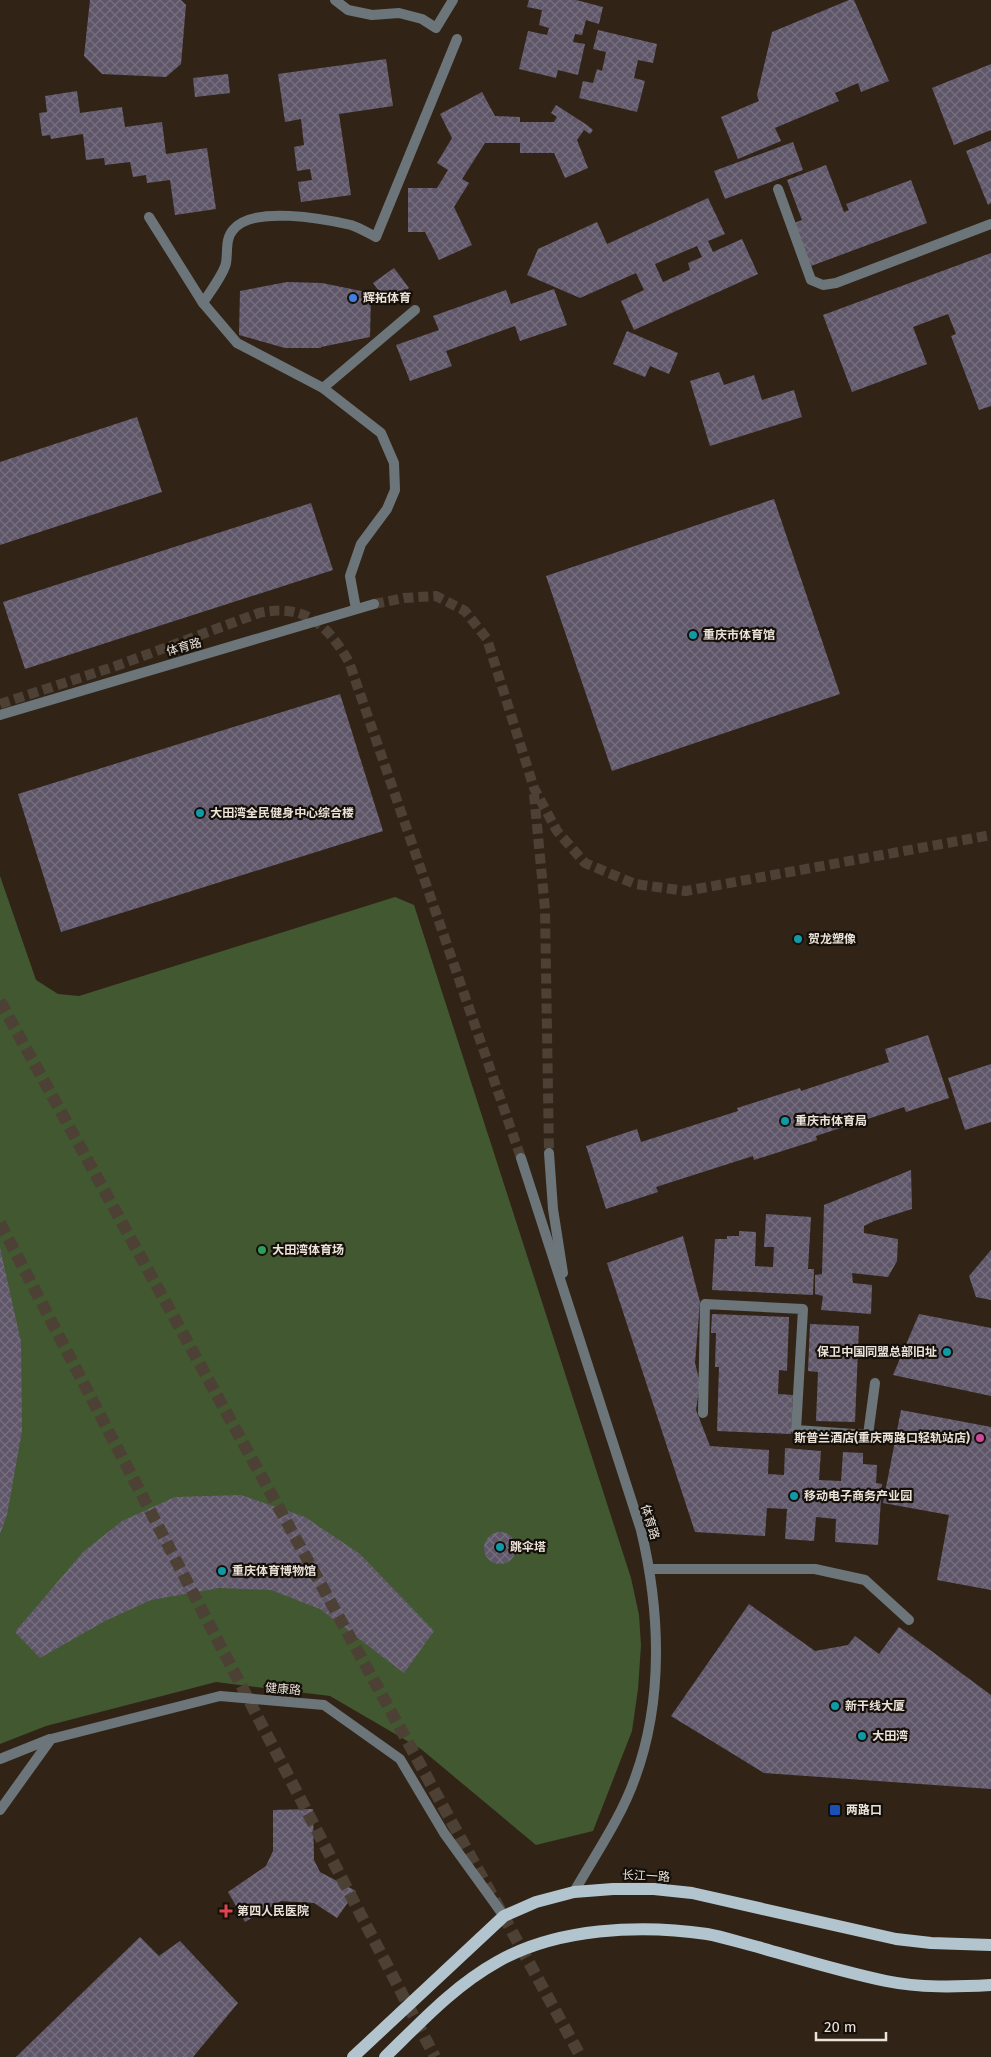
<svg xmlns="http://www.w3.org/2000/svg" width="991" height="2057" viewBox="0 0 991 2057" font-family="'Fira Sans','Noto Sans SC',sans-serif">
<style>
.garden{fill:#415830}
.building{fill:url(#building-cross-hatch);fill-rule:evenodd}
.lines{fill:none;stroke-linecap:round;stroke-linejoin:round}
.tertiary-tunnel{stroke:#4d4034;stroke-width:10;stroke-dasharray:10 5;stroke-linecap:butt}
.primary-tunnel{stroke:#4d4034;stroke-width:12;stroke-dasharray:12 6;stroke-linecap:butt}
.minor{stroke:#6c767a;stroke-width:10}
.tertiary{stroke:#6c767a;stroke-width:10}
.primary{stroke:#b2c5cf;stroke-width:12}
.shop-dot{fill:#3f7fe0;stroke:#140f09;stroke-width:2}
.culture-dot{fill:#0f9aa8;stroke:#140f09;stroke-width:2}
.leisure-dot{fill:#2e9e5b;stroke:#140f09;stroke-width:2}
.hotel-dot{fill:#d1479c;stroke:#140f09;stroke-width:2}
.transit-dot{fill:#1a4fb4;stroke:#140f09;stroke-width:2}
.health-dot{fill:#e0444e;stroke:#140f09;stroke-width:2}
.labels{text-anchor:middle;stroke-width:4.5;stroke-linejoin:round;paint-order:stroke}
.poi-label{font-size:12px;font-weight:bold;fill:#ebe2da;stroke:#140f09;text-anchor:start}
.street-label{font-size:12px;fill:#ebe2da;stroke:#140f09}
</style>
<defs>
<pattern id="building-cross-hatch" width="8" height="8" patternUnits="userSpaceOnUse" patternTransform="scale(1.25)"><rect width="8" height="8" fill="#5f5769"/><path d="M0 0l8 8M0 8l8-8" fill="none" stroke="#766f7e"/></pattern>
</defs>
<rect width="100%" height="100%" fill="#312417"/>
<polygon class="garden" points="0,876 36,980 58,994 79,996 395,897 414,905 631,1578 639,1615 641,1645 638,1689 632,1731 593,1831 536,1845 421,1749 330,1696 216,1682 46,1726 0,1744"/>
<g class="building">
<polygon points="90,0 181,0 186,5 181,64 166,77 102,74 84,56"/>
<polygon points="529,0 576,0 603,7 599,24 586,20 582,35 575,34 573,42 585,44 578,75 558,70 556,78 519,69 528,31 547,35 549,28 539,25 542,10 527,7"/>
<polygon points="849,0 854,0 889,81 861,92 858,83 835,93 839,101 775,128 781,141 738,159 721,117 759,101 757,95 772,32"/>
<polygon points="598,30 657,44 653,63 638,60 634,78 645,81 637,112 579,98 583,81 593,83 597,69 602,71 606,52 593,49"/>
<polygon points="386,59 393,106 339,114 351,195 301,202 298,182 312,180 310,169 297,171 294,147 304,145 301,119 285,122 278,74"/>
<polygon points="991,64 991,130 954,145 932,88"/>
<polygon points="228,74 230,93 195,97 193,78"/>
<polygon points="77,91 80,113 122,107 125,127 162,122 166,154 207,148 216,209 175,215 170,180 147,183 146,175 133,177 130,162 105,165 104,158 86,160 83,134 51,139 50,135 42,136 39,113 47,112 45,96"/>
<polygon points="482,92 495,116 520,117 520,122 554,122 557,117 551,113 556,105 587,125 593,130 590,134 584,130 577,140 588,168 565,178 554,153 520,153 520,143 485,143 462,179 469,183 454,207 472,245 439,260 425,232 408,232 408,188 437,188 448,170 437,163 452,138 440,114"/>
<polygon points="991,141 991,203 988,205 966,151"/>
<polygon points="793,142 803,170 725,199 714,171"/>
<polygon points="826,165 844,212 849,210 846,204 911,180 927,223 811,266 794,223 802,220 787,180"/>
<path d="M708,198L725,234L708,241L713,252L742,239L758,274L634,330L621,301L644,290L636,273L580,298L527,275L538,249L597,222L607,244ZM697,246L702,257L688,263L690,270L663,282L655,264Z"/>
<polygon points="991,253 991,406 979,410 951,336 956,334 948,314 913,327 927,364 852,392 823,315"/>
<polygon points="394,268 409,288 388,303 373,283"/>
<polygon points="287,282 322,283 371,293 370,337 321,347 321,348 285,348 239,335 240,291"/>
<polygon points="554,289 567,325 520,341 515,326 446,351 452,366 410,381 396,345 439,330 433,316 506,290 511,304"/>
<polygon points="627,331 678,353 669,374 650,366 645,377 613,364"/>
<polygon points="719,372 724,385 754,375 762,400 794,390 802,417 710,446 690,381"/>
<polygon points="137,417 162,492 0,545 0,462"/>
<polygon points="774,499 840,694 612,771 546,576"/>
<polygon points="311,503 333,570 25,669 3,602"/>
<polygon points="340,694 383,831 61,932 18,794"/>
<polygon points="928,1035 949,1098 906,1112 904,1107 816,1136 817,1140 754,1160 753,1156 656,1187 658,1192 606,1209 586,1146 637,1129 641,1142 738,1111 737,1108 800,1088 801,1091 889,1062 885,1049"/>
<polygon points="991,1064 991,1122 965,1130 948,1078"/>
<polygon points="911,1170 912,1209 874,1221 864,1226 864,1233 898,1239 897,1261 888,1277 852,1273 853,1283 872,1285 871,1314 821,1310 823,1296 815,1294 815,1275 822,1274 824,1205"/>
<polygon points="766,1214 811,1217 808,1269 814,1269 813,1295 712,1290 715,1239 727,1239 727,1236 739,1236 739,1231 756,1232 755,1266 773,1267 774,1247 764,1247"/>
<polygon points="683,1236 700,1302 695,1363 700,1383 696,1410 710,1446 769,1450 768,1474 784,1475 785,1448 821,1451 819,1480 841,1481 843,1452 863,1453 863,1464 877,1465 876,1483 882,1484 878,1545 835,1542 836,1519 816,1517 814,1541 785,1539 787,1509 767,1508 765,1536 695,1532 607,1263"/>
<polygon points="0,1248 21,1342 22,1431 7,1515 0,1534"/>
<polygon points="991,1250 991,1300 976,1297 969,1276"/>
<polygon points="712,1314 789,1317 787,1371 779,1370 778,1394 793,1395 791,1434 717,1431 719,1367 715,1367 716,1333 711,1333"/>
<polygon points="919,1314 991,1328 991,1396 893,1375"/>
<polygon points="810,1324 859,1326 855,1422 816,1421 818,1372 808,1371"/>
<polygon points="901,1410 991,1427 991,1590 937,1580 949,1515 883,1503"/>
<polygon points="241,1495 305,1517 360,1554 434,1631 404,1673 320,1609 271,1590 219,1588 151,1600 105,1621 40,1658 15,1632 83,1552 122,1521 175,1497"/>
<circle cx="500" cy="1548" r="16"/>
<polygon points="749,1604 815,1651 848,1645 855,1636 879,1654 899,1627 991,1695 991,1789 764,1773 671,1716"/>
<polygon points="313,1809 314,1860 320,1872 356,1891 337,1918 314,1903 281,1901 245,1922 228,1892 266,1866 273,1851 273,1810"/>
<polygon points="140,1937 159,1956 180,1941 238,2003 193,2057 16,2057"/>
</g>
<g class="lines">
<g class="tertiary-tunnel">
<polyline points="374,604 404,598 436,596 465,611 487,639 534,788 557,831 585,863 635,884 686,891 991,835"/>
<path d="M0,704L116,666L259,613C304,603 327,624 349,662L521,1158"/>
<polyline points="534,794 545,909 549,1153"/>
</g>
<g class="primary-tunnel">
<polyline points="0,1001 581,2057"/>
<polyline points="0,1223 435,2057"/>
</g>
<g class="minor">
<polyline points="335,0 348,10 372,15 399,13 422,19 436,28 453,0"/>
<polyline points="778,189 811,280 823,285 836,283 991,224"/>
<polyline points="149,217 203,303 237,343 323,388 381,433 394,463 395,490 387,509 361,544 350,576 356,609"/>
<path d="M203,303C209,293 224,274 226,263C228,252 225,239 233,230C252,205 325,219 351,225C360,228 368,233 376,237L457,39"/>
<polyline points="323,388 415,310"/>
<polyline points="703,1413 705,1304 803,1309 796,1430 868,1435 875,1383"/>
<polyline points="650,1569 815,1569 865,1580 909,1620"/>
</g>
<g class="tertiary">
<polyline points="0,715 374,604"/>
<polyline points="549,1153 553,1209 563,1273"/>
<path d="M521,1158L641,1530C660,1610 664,1699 635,1778C621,1818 595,1855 574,1892"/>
<polyline points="0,1759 50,1739"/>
<polyline points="0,1810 51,1739 220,1696 324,1705 400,1759 444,1833 504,1916"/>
</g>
<g class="primary">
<polyline points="353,2057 504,1916 536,1902 574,1892 613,1889 654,1889 692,1893 896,1939 931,1943 991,1945"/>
<path d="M385,2057C420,2023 454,1986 497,1962C556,1928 640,1924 707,1934C724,1937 741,1943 758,1947C800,1959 843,1972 886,1981C920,1988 956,1987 991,1985"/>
</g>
</g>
<circle class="shop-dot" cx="353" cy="298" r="5"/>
<g class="culture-dot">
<circle cx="693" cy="635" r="5"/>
<circle cx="200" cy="813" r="5"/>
<circle cx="798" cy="939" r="5"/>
<circle cx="785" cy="1121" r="5"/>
<circle cx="947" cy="1352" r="5"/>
<circle cx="794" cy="1496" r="5"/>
<circle cx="500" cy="1547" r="5"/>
<circle cx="222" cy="1571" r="5"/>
<circle cx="835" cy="1706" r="5"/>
<circle cx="862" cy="1736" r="5"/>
</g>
<circle class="leisure-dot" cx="262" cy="1250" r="5"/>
<circle class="hotel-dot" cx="980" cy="1438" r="5"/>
<rect class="transit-dot" x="829" y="1804" width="12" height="12" rx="2.5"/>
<path class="health-dot" d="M223.5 1903.5h5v5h5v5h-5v5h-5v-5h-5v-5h5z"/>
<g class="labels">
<g class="poi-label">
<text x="363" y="302">辉拓体育</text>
<text x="703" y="639">重庆市体育馆</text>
<text x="210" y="817">大田湾全民健身中心综合楼</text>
<text x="808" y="943">贺龙塑像</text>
<text x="795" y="1125">重庆市体育局</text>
<text x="272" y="1254">大田湾体育场</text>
<text x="937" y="1356" text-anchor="end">保卫中国同盟总部旧址</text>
<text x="970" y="1442" text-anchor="end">斯普兰酒店(重庆两路口轻轨站店)</text>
<text x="804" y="1500">移动电子商务产业园</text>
<text x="510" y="1551">跳伞塔</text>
<text x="232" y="1575">重庆体育博物馆</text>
<text x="845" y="1710">新干线大厦</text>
<text x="872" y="1740">大田湾</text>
<text x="846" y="1814">两路口</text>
<text x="237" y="1915">第四人民医院</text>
</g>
<g class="street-label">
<text transform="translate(184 647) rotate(-16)" y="4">体育路</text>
<text transform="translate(650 1522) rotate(73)" y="4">体育路</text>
<text transform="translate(283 1689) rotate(5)" y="4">健康路</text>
<text transform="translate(646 1876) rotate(3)" y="4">长江一路</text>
</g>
</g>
<path d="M816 2032v8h70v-8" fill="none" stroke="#ebe2da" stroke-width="2.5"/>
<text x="824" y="2032" font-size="15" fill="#ebe2da" stroke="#140f09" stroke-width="4" paint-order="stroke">20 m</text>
</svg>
